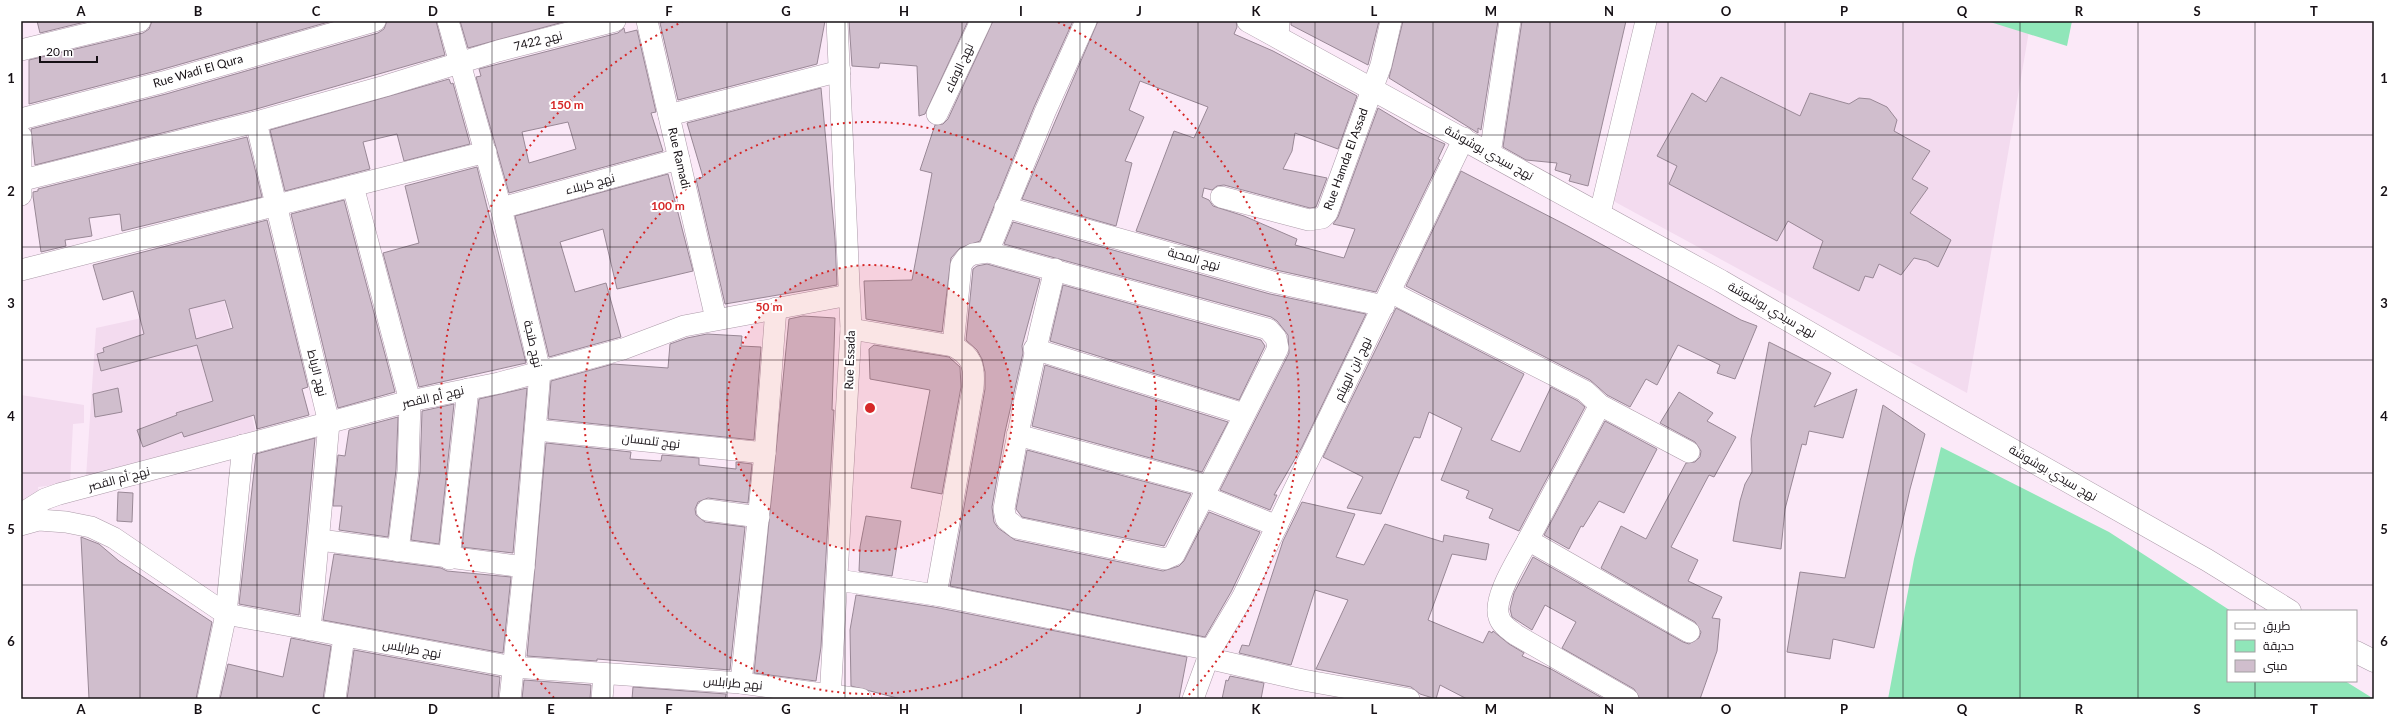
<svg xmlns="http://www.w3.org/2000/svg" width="2395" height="720" viewBox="0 0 2395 720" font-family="Lato,Cairo,sans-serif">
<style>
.built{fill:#f3dbef}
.green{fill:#90e6b9}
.building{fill:#d0becd;stroke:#998896;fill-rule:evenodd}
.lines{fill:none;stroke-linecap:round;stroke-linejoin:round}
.minor-casing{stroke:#ac9ba9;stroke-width:22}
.tertiary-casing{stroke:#ac9ba9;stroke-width:23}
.minor{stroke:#fff;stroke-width:21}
.tertiary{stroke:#fff;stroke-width:22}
.grid{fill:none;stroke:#161015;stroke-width:1;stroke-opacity:0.55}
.ring{fill:none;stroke:#d62828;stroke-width:2;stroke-dasharray:2 4}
.labels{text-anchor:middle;stroke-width:4;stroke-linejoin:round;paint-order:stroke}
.street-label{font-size:12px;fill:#161015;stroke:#fff}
.centre{fill:#d62828;stroke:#fff;stroke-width:2}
.ring-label{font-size:12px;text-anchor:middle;font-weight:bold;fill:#d62828;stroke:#fff;stroke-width:4;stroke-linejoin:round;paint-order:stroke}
.neatline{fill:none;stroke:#161015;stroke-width:1.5}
.grid-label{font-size:13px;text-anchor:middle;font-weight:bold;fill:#161015}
</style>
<rect width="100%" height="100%" fill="#fbe9f8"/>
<g class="built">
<polygon points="1651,21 1999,21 2029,31 1967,393 1606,197"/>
<polygon points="224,300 256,433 86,477 96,328"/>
<polygon points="21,395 84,405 84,423 73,424 70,483 38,487 40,500 21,501"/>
</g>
<g class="green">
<polygon points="1987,21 2072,21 2067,46"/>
<polygon points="1941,447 2109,532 2231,611 2228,611 2228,681 2345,681 2374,699 1888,699 1914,559"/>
</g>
<g class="building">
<polygon points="37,21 89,21 40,33"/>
<polygon points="152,21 332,21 160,70 29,104 29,60 143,33 149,29"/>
<polygon points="387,21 436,21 445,55 253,110 35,165 31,129 166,94 378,33 384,29"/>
<polygon points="460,21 567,21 468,48"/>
<polygon points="667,21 825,21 817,64 678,100 660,23"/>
<polygon points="849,21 968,21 925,114 919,116 917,66 880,63 879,68 852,66"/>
<polygon points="993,21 1073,21 1034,107 980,241 960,248 951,258 942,332 866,319 864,281 912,280 932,173 920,170 935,125 943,124 948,119"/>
<polygon points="1098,21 1236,21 1237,27 1234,34 1273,51 1357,96 1338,149 1295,133 1292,151 1283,169 1327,178 1316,207 1310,208 1224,185 1217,186 1212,190 1204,188 1202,197 1209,200 1213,206 1244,216 1297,239 1295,245 1344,258 1355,229 1333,224 1338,217 1378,108 1418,132 1445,144 1438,159 1440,160 1376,292 1276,270 1136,231 1174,131 1194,138 1208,107 1140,81 1129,110 1144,117 1125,161 1132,163 1116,226 1022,199"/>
<polygon points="1291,21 1379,21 1368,65 1291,25"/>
<polygon points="1403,21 1498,21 1481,130 1478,128 1478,133 1389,78"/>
<polygon points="1522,21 1626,21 1588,186 1569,181 1571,175 1555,170 1557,163 1526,160 1503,147"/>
<path d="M624,28L625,33L637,30L656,112L651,113L663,151L509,193L476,77L481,76L479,69L618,33ZM568,122L576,149L529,163L522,132Z"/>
<polygon points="1721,77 1800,116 1810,93 1849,104 1859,98 1870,99 1887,107 1897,120 1894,131 1930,151 1912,179 1928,188 1910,213 1951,240 1938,267 1927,261 1914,258 1901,275 1879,264 1873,278 1865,276 1859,291 1813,268 1823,241 1788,221 1777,241 1669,184 1677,166 1657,156 1692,93 1706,102"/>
<polygon points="449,79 451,84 453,83 470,144 404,161 397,134 363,142 370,169 285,191 270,130"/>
<polygon points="821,88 835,239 837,285 725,304 696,179 703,177 687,123"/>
<polygon points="247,137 262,197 122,231 120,214 89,218 92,236 65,240 66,246 41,252 33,196 33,192 38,191 38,189"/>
<polygon points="477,167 526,363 419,387 383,253 419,243 405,186"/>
<polygon points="1461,171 1566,225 1741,320 1757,326 1735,379 1717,373 1720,365 1678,345 1657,385 1646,379 1630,407 1607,395 1590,380 1406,286"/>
<polygon points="668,174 693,271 617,289 603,229 560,242 575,292 606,283 621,337 549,357 515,216"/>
<polygon points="344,200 395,392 338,408 291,214"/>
<path d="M267,220L308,387L302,389L309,415L257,429L254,415L184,437L182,432L143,447L137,430L177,415L176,413L213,401L197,345L101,371L97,354L104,352L103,348L144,334L133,291L103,300L93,265ZM225,300L233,328L196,339L189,309Z"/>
<polygon points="1013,222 1270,294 1366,314 1302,447 1274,495 1277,495 1270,510 1220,490 1289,353 1288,335 1277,321 1271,317 1004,244"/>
<polygon points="987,264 1040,279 1022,346 1023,353 1005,432 992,507 994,522 998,528 1015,540 1163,571 1179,566 1184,561 1209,512 1260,532 1231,592 1205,637 950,586 985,389 985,372 982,359 977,350 966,340 973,269 977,266"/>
<polygon points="1063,285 1261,340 1265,346 1239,400 1050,341"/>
<polygon points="1396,308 1524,374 1491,440 1520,452 1551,387 1578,401 1585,407 1519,531 1489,518 1493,509 1466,498 1469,491 1441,480 1462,428 1429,412 1420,438 1414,437 1381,514 1347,508 1363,477 1323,457"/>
<polygon points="803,316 835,318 832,410 834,410 821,647 816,681 754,673 789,319"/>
<polygon points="707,334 742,336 741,346 761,347 754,440 548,419 551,381 613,364 668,368 670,344 687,338"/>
<polygon points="1769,342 1831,373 1814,407 1857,389 1843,438 1809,431 1806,445 1802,444 1785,509 1781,549 1733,541 1740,501 1745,484 1752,472 1751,439"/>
<polygon points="874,345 949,357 960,367 961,387 942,494 911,488 930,390 870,379 869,349"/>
<polygon points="1045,365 1228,422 1202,472 1032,426"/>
<polygon points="118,388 122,412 95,417 93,394"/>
<polygon points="527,388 513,553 462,547 479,399"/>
<polygon points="1679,392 1713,413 1707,421 1736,437 1714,477 1709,475 1671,547 1698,560 1688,581 1722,597 1712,618 1720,619 1717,651 1700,699 1640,699 1634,689 1562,648 1576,622 1545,605 1532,630 1512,617 1510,609 1514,593 1533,557 1683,642 1689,644 1699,638 1701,632 1695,622 1601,568 1621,526 1646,539 1686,463 1695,462 1700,457 1701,451 1695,442 1660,423"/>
<polygon points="454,404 439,544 411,540 420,472 422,411"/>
<polygon points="1883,405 1925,434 1910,489 1874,648 1833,639 1830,659 1787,652 1800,572 1845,578"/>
<polygon points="398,417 396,470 388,537 339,530 342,506 333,506 338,455 345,456 349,430"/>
<polygon points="1605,421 1657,449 1624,513 1599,501 1583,527 1581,526 1569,549 1544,535"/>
<polygon points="315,438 299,615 239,604 256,454"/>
<polygon points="546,443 631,452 630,459 661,461 662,455 699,458 699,465 736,469 736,462 752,464 748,503 708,498 698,502 695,509 696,515 705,522 745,527 730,670 597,659 597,661 527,656"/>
<polygon points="1027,450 1191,494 1164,546 1022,517 1016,509"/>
<polygon points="118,492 133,493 132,522 117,521"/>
<polygon points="1302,502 1355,514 1336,557 1364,565 1385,524 1443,542 1444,535 1489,544 1486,560 1452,554 1428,620 1483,643 1489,631 1492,633 1493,631 1509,644 1524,653 1522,656 1551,669 1604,699 1467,699 1440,685 1436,699 1420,694 1411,687 1316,669 1348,600 1315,590 1291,665 1239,653 1242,645 1249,646 1283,541"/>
<polygon points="866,516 901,521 892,576 859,571 860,547"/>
<polygon points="81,537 99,544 119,561 212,622 196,699 89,699"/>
<polygon points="334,554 441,568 447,571 511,577 503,653 323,620"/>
<polygon points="856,595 934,607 1187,657 1179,699 901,699 851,686 850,630"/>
<polygon points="291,638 331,646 323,699 220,699 228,664 283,677"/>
<polygon points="354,650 500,677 498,699 347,699"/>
<polygon points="1230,676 1264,683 1261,699 1222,699 1226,680 1228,681"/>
<polygon points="524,680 591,685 590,699 522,699"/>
<polygon points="633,687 726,694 725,699 632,699"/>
</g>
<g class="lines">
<defs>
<g id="minor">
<polyline points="448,21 501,208 540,371 524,567 510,699"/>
<polyline points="647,21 716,319"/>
<polyline points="1278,37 1279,21"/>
<polyline points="21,50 140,21"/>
<polyline points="937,114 981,21"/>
<polyline points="669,115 840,71"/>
<polyline points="21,119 163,82 375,21"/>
<polyline points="256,122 329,423 310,630"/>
<polyline points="21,136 21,195"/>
<polyline points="1490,154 1510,21"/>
<polyline points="23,180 256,122 385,86 498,51 615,21"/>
<polyline points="353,186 410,401 408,471 398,551"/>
<polyline points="1221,197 1309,220 1322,218 1327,213 1381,65 1391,21"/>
<polyline points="1005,207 1273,282 1384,306"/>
<polyline points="501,208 679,159"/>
<polyline points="1600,213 1646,21"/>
<polyline points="988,252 1045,112 1086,21"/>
<polyline points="21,270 486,152"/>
<polyline points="1390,292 1585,391 1600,405 1689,452"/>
<path d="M851,329L953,346C972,356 975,366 973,388L936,595"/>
<path d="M953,346L961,265L966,258L973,254L988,252L1268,329L1276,338L1278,348L1174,555L1165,559L1017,528L1006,519L1004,509C1018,428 1035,349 1055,269"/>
<polyline points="1034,349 1244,414"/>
<polyline points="1600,405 1528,540 1689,632"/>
<polyline points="536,430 765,453"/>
<polyline points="1017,435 1208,486"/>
<polyline points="1203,496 1277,526"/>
<polyline points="707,510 759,517"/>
<polyline points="21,514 45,499 59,494 410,401 499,383 623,349 684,326 849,295"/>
<polyline points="21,525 39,520 66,522 91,527 114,538 226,614 513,667 741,683 861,699"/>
<polyline points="320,540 524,567"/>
<path d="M1528,540C1519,558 1492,598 1499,617C1501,625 1510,630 1516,635L1628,699"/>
<polyline points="449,559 468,389"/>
<polyline points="838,580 936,595 1211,650 1242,598 1464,138"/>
<polyline points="1207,658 1303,680 1409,699"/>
<polyline points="741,683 765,453 776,308"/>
<polyline points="208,699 226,614 243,445"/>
<polyline points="335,699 344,637"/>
<polyline points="602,699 604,674"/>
<polyline points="830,699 851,329 837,21"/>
<polyline points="1193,699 1211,650"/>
</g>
<g id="tertiary">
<polyline points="1248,21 1721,281 1956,418 2207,560 2290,611"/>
<polyline points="2356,652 2374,661"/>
</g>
</defs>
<use href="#minor" class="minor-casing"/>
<use href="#tertiary" class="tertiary-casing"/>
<use href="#minor" class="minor"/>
<use href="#tertiary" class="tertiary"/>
</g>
<path class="grid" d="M140,21V699M257,21V699M375,21V699M492,21V699M610,21V699M727,21V699M845,21V699M962,21V699M1080,21V699M1198,21V699M1315,21V699M1433,21V699M1550,21V699M1668,21V699M1785,21V699M1903,21V699M2020,21V699M2138,21V699M2255,21V611M21,135H2374M21,247H2374M21,360H2374M21,473H2374M21,585H2374M2255,681V699"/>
<circle cx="870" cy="408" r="143" fill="#d62828" fill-opacity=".12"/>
<g class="ring">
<circle cx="870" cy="408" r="143"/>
<circle cx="870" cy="408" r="286"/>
<path d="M554 698A429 429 0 0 1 682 22M1058 22A429 429 0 0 1 1186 698"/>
</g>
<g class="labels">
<g class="street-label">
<text transform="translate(538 41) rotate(-14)" y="4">نهج 7422</text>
<text transform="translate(959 68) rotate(-65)" y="4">نهج الوفاء</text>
<text transform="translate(198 71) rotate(-16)" y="4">Rue Wadi El Qura</text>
<text transform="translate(1489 153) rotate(29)" y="4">نهج سيدي بوشوشة</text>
<text transform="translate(679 158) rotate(77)" y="4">Rue Ramadi</text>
<text transform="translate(1346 159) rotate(-70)" y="4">Rue Hamda El Assad</text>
<text transform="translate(590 184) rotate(-15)" y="4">نهج كربلاء</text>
<text transform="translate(1194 259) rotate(16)" y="4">نهج المحبة</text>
<text transform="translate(1772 310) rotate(30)" y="4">نهج سيدي بوشوشة</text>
<text transform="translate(533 344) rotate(77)" y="4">نهج طنجة</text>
<text transform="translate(850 360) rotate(-88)" y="4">Rue Essada</text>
<text transform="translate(1353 369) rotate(-64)" y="4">نهج ابن الهيثم</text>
<text transform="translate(317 373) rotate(76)" y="4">نهج الرباط</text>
<text transform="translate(433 397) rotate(-13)" y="4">نهج أم القصر</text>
<text transform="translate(651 441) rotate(6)" y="4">نهج تلمسان</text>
<text transform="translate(2053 473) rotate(30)" y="4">نهج سيدي بوشوشة</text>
<text transform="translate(119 479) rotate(-15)" y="4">نهج أم القصر</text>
<text transform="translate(412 649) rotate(10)" y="4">نهج طرابلس</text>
<text transform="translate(733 683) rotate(5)" y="4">نهج طرابلس</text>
</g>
</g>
<circle cx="870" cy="408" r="6" class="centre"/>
<g class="ring-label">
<text x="567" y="109">150 m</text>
<text x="668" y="210">100 m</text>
<text x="769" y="311">50 m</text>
</g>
<rect width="2395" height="720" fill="none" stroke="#ffffff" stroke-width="44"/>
<rect x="2227" y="610" width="130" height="72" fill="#ffffff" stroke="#a29fa1"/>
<rect x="2235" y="623" width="20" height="6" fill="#ffffff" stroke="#a29fa1"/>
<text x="2263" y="630" font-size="12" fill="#161015">طريق</text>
<rect x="2235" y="640" width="20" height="12" fill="#90e6b9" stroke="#a29fa1"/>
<text x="2263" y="650" font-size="12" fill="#161015">حديقة</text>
<rect x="2235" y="660" width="20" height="12" fill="#d0becd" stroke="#a29fa1"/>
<text x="2263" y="670" font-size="12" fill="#161015">مبنى</text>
<path d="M40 56v6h57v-6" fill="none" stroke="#161015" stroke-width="2"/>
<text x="46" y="56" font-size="12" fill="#161015" stroke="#ffffff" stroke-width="3" paint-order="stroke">20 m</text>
<rect x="22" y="22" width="2351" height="676" class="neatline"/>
<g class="grid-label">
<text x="81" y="16">A</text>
<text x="198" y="16">B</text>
<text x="316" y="16">C</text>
<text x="433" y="16">D</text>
<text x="551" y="16">E</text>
<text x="669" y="16">F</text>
<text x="786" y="16">G</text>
<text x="904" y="16">H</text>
<text x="1021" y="16">I</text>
<text x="1139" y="16">J</text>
<text x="1256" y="16">K</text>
<text x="1374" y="16">L</text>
<text x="1491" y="16">M</text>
<text x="1609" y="16">N</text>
<text x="1726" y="16">O</text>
<text x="1844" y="16">P</text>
<text x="1962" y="16">Q</text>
<text x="2079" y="16">R</text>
<text x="2197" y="16">S</text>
<text x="2314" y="16">T</text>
<text x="11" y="83">1</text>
<text x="2384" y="83">1</text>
<text x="11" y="196">2</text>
<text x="2384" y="196">2</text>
<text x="11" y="308">3</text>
<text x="2384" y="308">3</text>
<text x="11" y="421">4</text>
<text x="2384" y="421">4</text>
<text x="11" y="534">5</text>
<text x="2384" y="534">5</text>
<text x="11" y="646">6</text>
<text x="2384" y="646">6</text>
<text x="81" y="714">A</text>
<text x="198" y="714">B</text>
<text x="316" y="714">C</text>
<text x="433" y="714">D</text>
<text x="551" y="714">E</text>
<text x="669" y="714">F</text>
<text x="786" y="714">G</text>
<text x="904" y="714">H</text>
<text x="1021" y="714">I</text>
<text x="1139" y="714">J</text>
<text x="1256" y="714">K</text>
<text x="1374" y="714">L</text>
<text x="1491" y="714">M</text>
<text x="1609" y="714">N</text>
<text x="1726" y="714">O</text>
<text x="1844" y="714">P</text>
<text x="1962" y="714">Q</text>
<text x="2079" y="714">R</text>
<text x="2197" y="714">S</text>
<text x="2314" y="714">T</text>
</g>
</svg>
